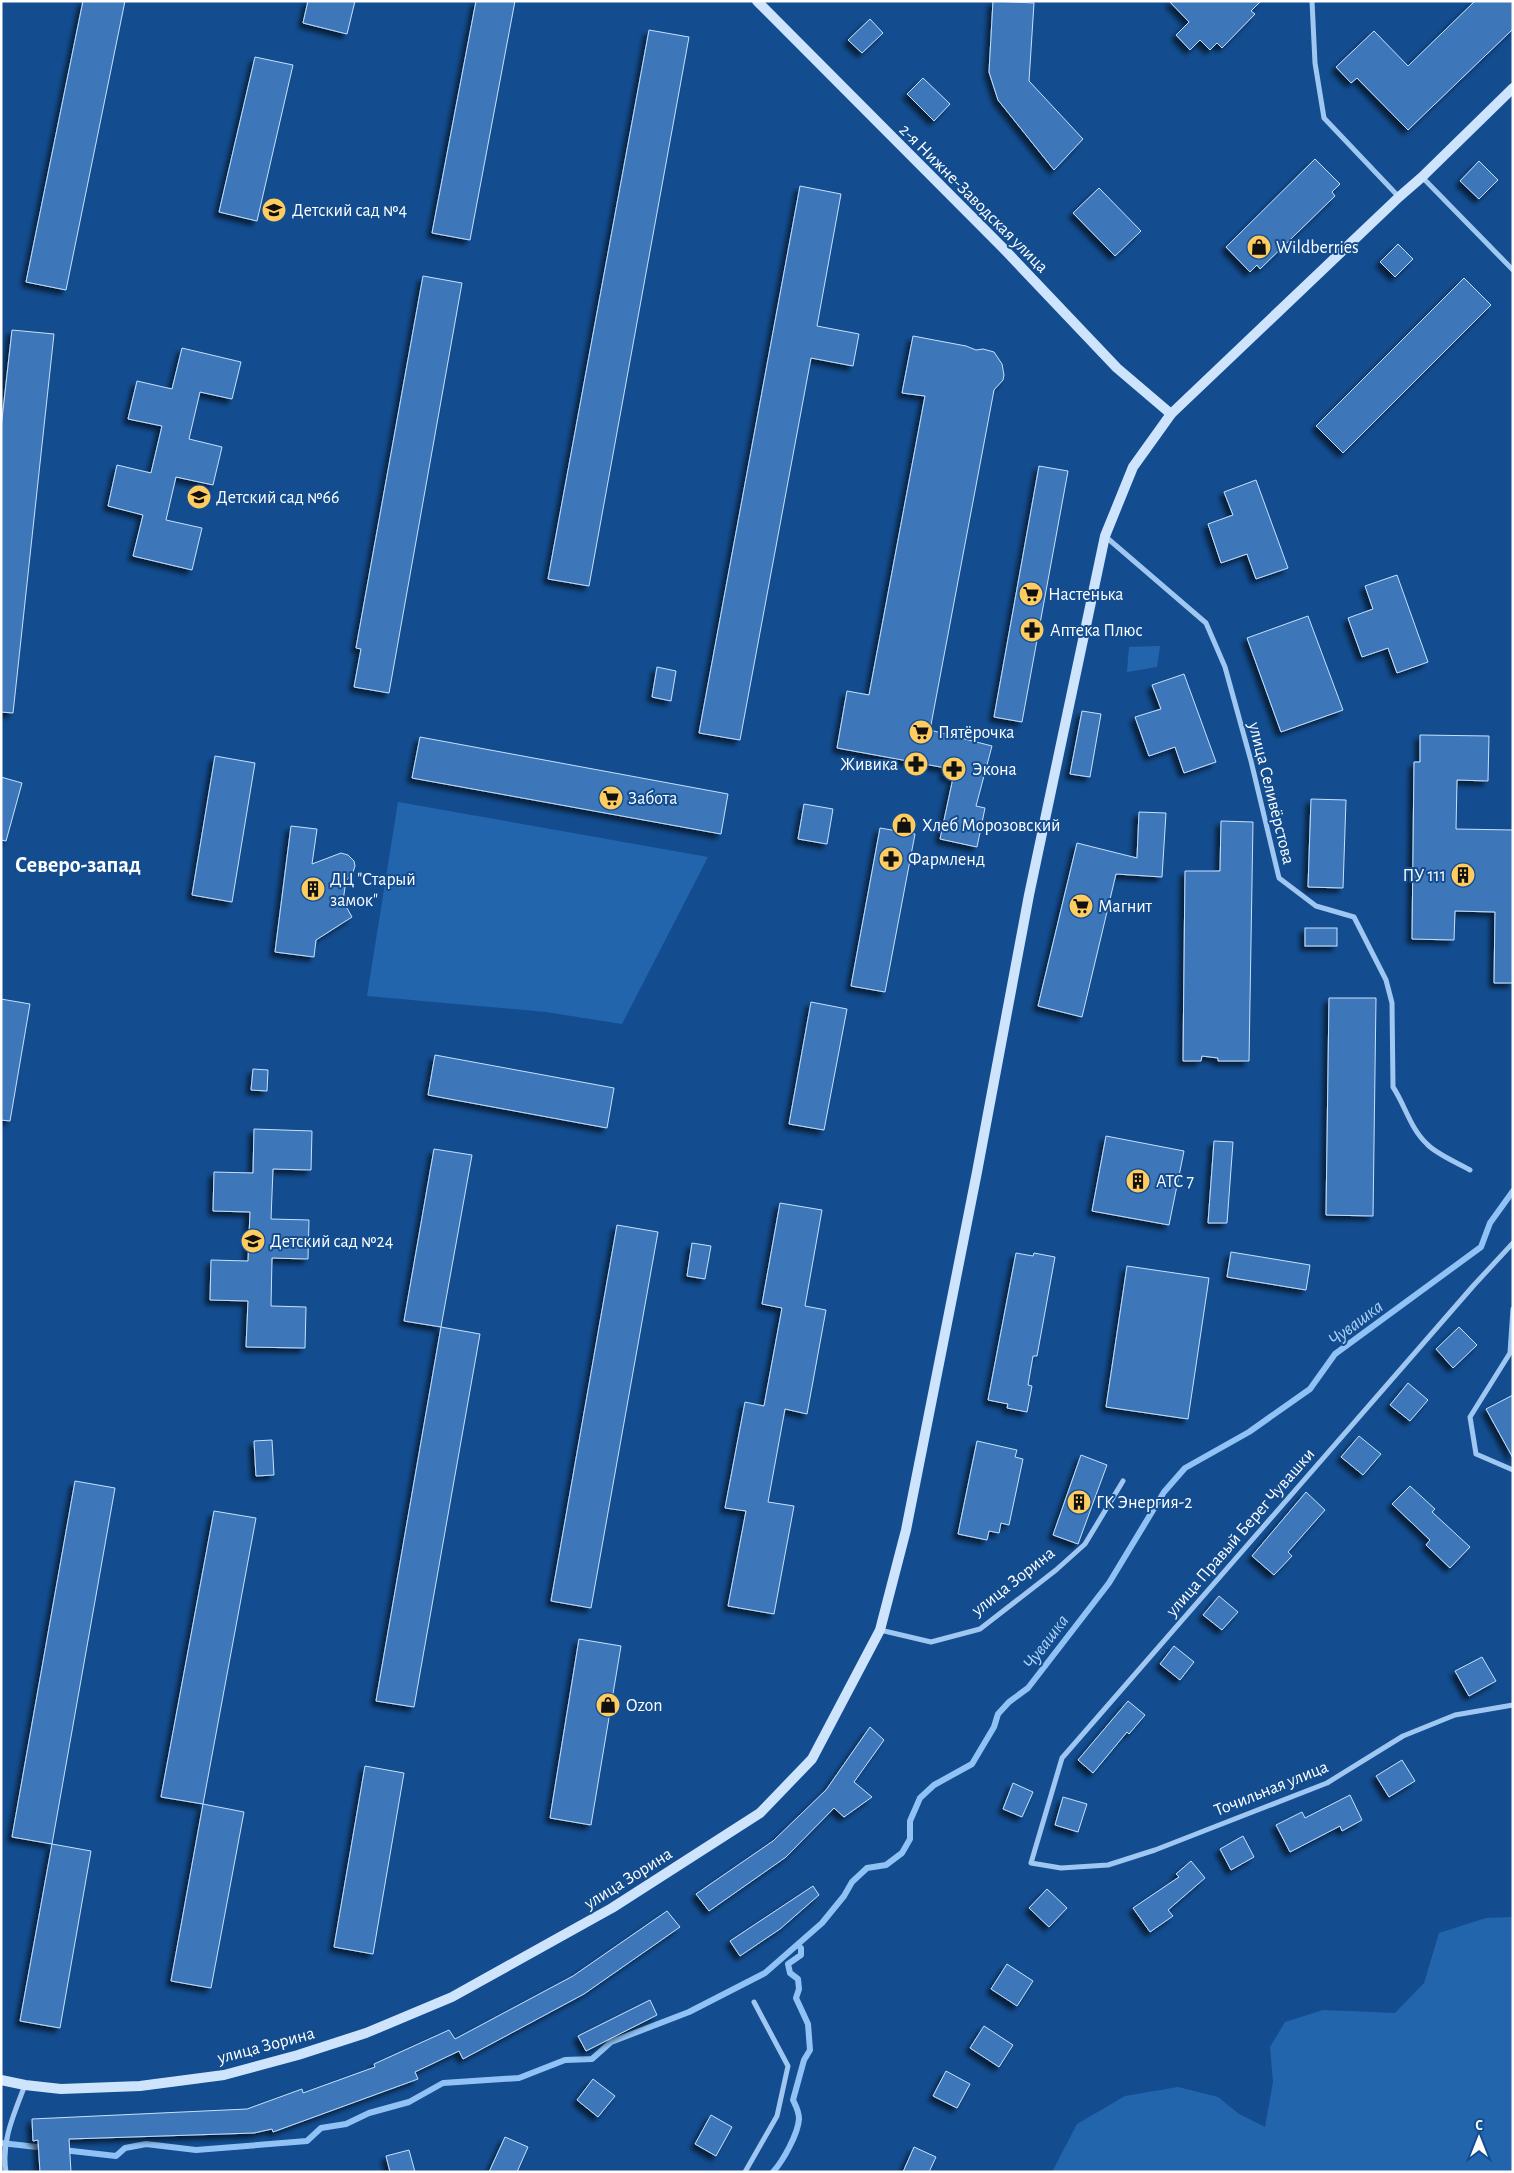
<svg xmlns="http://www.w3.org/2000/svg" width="1514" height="2173" viewBox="0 0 1514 2173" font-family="'Alegreya Sans',sans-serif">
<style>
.green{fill:#2265ad}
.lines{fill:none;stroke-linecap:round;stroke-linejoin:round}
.stream{stroke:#91c2f5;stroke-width:6}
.building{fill:#3c77b9;stroke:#c6e0fc;filter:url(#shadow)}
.street{stroke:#9fc7f1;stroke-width:5}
.secondary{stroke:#cee3fc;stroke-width:10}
.labels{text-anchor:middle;stroke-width:4;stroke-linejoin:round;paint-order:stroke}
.street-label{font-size:18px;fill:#fff;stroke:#134d90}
.poi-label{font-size:18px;fill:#fff;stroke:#134d90;text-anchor:start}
.water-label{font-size:19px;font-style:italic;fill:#abd1f8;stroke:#134d90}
.district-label{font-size:22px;font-weight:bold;fill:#fff;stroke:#134d90}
</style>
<defs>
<filter id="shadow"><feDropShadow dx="-4.5" dy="4.5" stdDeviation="2.5" flood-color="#0009"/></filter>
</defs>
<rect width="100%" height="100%" fill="#134d90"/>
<g class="green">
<polygon points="1160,646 1157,667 1127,672 1129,647"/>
<polygon points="398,802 708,857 622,1024 546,1012 367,996"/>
<polygon points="1513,1917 1513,2172 1052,2172 1077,2124 1125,2096 1178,2087 1218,2097 1239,2114 1265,2127 1273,2082 1270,2047 1285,2022 1323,2010 1395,2013 1424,1983 1439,1933 1486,1918"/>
</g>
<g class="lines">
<g class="stream">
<polyline points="1,2143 46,2148"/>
<polyline points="63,2150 116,2156 125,2148 146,2144 196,2150 307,2141 321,2128 346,2124 369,2113 409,2102 443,2083 519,2078 565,2060 592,2059 611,2042 689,2012 765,1973 822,1923 844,1896 852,1882 867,1868 886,1865 902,1853 910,1839 910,1821 920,1798 934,1785 972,1764 994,1727 998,1714 1009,1702 1028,1688 1109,1583 1164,1492 1185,1468 1249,1432 1310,1389 1335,1354 1481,1247 1490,1223 1513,1191"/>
<path d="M773,2172C783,2161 798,2134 799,2119C799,2111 796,2106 793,2100L804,2060L810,2050L808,2024L796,1998L799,1989L798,1979L790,1973L788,1964L801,1955V1948L798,1945"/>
</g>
</g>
<g class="building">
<polygon points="83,1 125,1 66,290 26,282"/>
<polygon points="308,1 355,1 347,34 303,23"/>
<polygon points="476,1 515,1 470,240 432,233"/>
<polygon points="993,1 1034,3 1029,81 1083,139 1054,170 998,100 989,72"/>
<polygon points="1169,1 1261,1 1251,11 1255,14 1222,48 1217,43 1210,50 1200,40 1190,50 1176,35 1189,22"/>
<polygon points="1475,1 1513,1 1513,29 1408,130 1357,78 1351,83 1336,67 1374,31 1408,66"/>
<polygon points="870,19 883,33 862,53 848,40"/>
<polygon points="649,30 689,37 589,586 548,579"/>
<polygon points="255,57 293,65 257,221 219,212"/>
<polygon points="923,78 950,104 934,121 907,94"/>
<polygon points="1315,159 1340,184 1332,192 1335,196 1260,269 1257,265 1250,272 1226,247"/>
<polygon points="1479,161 1498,180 1479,199 1460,181"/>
<polygon points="800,186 841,194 817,326 859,334 853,366 811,358 740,740 699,733"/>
<polygon points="1099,188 1141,231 1115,256 1073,213"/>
<polygon points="1398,244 1413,259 1395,277 1380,262"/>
<polygon points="423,276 462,283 389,693 354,687 361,649 356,648"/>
<polygon points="1464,278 1491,305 1343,453 1316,426"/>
<polygon points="12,330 54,334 13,713 1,712 1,428"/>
<polygon points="913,336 966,346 976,350 983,349 994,352 1002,364 1004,375 1003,380 994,390 930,730 992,746 976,806 985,808 977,847 940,839 953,778 944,776 946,768 837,748 847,691 869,695 925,396 902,393"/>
<polygon points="182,348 241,362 232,399 200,392 189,439 222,447 213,485 176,477 166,520 202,528 192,570 133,556 143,515 108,506 117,465 151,473 162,426 128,419 137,381 172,389"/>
<polygon points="1039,466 1068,471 1022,722 994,717"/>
<polygon points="1256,480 1288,568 1256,579 1247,554 1221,563 1208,524 1233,515 1224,492"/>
<polygon points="1397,575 1428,662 1397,673 1388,648 1362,657 1348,618 1373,609 1365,586"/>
<polygon points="1308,616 1343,710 1281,732 1247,638"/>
<polygon points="657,667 676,671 671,701 652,697"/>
<polygon points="1184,674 1216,762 1184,773 1175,747 1149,756 1135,717 1161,709 1152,685"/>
<polygon points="1082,711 1101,714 1090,777 1070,774"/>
<polygon points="1420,735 1489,736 1488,781 1457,780 1456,829 1513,830 1513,983 1494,983 1495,912 1455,911 1454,940 1412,939 1414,762 1420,762"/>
<polygon points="420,737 728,794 721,834 412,778"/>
<polygon points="215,756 255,763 232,902 192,895"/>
<polygon points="1,777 22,783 6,841 1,840"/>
<polygon points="1311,799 1346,800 1343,888 1308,887"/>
<polygon points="804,804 833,809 827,844 798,839"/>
<polygon points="1139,812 1166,813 1162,877 1116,874 1082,1017 1038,1006 1077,843 1137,858"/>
<polygon points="1221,821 1253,822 1249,1061 1218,1061 1218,1058 1202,1056 1201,1061 1183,1061 1185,871 1220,871"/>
<polygon points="291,826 317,829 312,864 341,853 348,855 354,861 355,866 353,872 346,881 343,901 352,917 316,940 314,957 275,952"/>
<polygon points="880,828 915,834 885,992 851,986"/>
<rect x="1305" y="928" width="32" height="18"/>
<polygon points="1329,998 1376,998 1373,1216 1326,1215"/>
<polygon points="1,999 30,1004 10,1121 1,1120"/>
<polygon points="811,1002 847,1009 824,1130 789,1124"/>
<polygon points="435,1055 614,1088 607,1128 428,1095"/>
<polygon points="253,1069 268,1070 267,1091 251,1090"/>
<polygon points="254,1129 312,1131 311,1170 273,1169 271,1219 309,1220 308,1259 272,1258 271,1306 306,1307 305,1348 246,1347 248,1301 210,1300 211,1260 248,1261 250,1212 213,1211 214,1172 253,1173"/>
<polygon points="1106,1136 1184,1151 1169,1225 1092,1211"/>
<polygon points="1214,1141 1233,1142 1227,1223 1208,1223"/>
<polygon points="434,1149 472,1155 441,1327 404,1321"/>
<polygon points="780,1203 822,1210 805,1306 826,1310 807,1414 785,1409 768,1502 794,1506 774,1614 728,1606 746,1511 725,1508 745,1402 764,1406 782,1308 762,1304"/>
<polygon points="617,1225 658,1232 591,1608 551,1601"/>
<polygon points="692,1243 711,1246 705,1279 687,1276"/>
<polygon points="1231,1252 1310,1265 1306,1290 1227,1277"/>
<polygon points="1016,1253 1033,1256 1034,1253 1055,1257 1037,1356 1033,1356 1028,1385 1032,1386 1027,1412 1007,1408 1008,1404 988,1400"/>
<polygon points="1127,1266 1209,1278 1188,1419 1106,1407"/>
<polygon points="441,1327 480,1334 414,1707 376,1701"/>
<polygon points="1459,1327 1477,1345 1453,1368 1436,1349"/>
<polygon points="1408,1383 1428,1400 1410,1421 1390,1405"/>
<polygon points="1513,1395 1513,1458 1486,1409"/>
<polygon points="1359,1436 1381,1454 1363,1475 1341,1457"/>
<polygon points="272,1440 274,1475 256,1476 254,1441"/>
<polygon points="977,1441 1017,1450 1015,1457 1023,1459 1009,1525 1001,1523 999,1533 989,1531 987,1540 958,1534"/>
<polygon points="1081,1455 1107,1465 1078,1544 1053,1535"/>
<polygon points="75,1481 115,1488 52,1844 12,1837"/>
<polygon points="1410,1486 1435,1509 1432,1512 1470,1547 1450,1568 1426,1545 1430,1540 1392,1504"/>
<polygon points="1306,1492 1325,1510 1288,1552 1292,1556 1274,1575 1252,1556"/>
<polygon points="214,1511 256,1518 203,1804 161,1797"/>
<polygon points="1219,1596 1238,1612 1222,1630 1203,1615"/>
<polygon points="579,1639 621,1646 591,1825 550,1818"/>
<polygon points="1174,1646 1194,1662 1180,1680 1160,1664"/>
<polygon points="1482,1657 1496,1681 1469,1696 1455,1671"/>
<polygon points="1128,1701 1145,1715 1129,1734 1127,1732 1093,1773 1078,1760"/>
<polygon points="870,1727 884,1740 854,1782 872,1797 844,1817 834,1808 786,1857 709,1911 696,1894 773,1841 826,1790"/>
<polygon points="1402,1760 1415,1781 1389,1797 1376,1776"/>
<polygon points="365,1766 404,1773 373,1954 334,1947"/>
<polygon points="1013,1783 1033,1792 1022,1817 1003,1809"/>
<polygon points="1350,1795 1362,1820 1342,1831 1340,1826 1290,1852 1276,1825 1302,1812 1305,1818"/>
<polygon points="1063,1797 1087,1804 1078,1832 1055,1825"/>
<polygon points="203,1804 244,1812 211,1988 171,1981"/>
<polygon points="1243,1836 1254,1857 1231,1870 1220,1849"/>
<polygon points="52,1844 91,1851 60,2028 20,2021"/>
<polygon points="1191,1861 1205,1878 1168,1910 1173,1916 1150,1932 1133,1908 1179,1877 1176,1874"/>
<polygon points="813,1886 819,1895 780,1929 740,1956 730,1941"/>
<polygon points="1047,1889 1067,1908 1049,1927 1029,1908"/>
<polygon points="667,1911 680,1927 584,1994 463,2059 459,2051 415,2072 418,2079 273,2132 272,2129 254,2133 69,2139 71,2172 40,2172 38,2140 33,2141 32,2119 247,2109 302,2089 303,2093 375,2067 374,2064 449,2030 455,2039 573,1976"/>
<polygon points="1007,1964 1033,1981 1017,2006 991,1989"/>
<polygon points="650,2000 657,2015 586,2051 578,2036"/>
<polygon points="984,2026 1013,2045 999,2067 970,2048"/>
<polygon points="946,2071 970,2084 957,2108 933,2096"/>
<polygon points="593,2079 615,2096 598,2117 577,2100"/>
<polygon points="711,2115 732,2127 716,2156 695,2144"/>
<polygon points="505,2137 528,2147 517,2172 489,2172"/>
<polygon points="914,2147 936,2157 929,2172 903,2172"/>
<polygon points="409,2150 415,2172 390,2172 386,2156"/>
</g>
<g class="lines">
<g class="street">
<polyline points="1312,1 1315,63 1324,118 1399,197"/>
<polyline points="1422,177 1513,270"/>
<path d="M1106,537L1206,623L1225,667L1251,761L1279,878L1316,906L1354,917L1386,980L1392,1003L1393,1087C1405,1105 1410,1128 1427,1144C1436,1154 1458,1163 1470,1170"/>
<polyline points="1513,1243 1474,1285 1062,1758 1031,1863 1061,1868 1108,1865 1155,1850 1327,1783 1403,1736 1455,1715 1513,1705"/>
<polyline points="1513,1309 1510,1353 1470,1417 1476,1454 1513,1470"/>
<polyline points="880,1630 931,1642 980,1629 1056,1570 1085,1544 1123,1481"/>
<path d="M6,2172C1,2141 14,2114 25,2085"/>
<polyline points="745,2172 777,2116 788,2066 754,2002"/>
</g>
<g class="secondary">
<polyline points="757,1 1004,249 1117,368 1171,414"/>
<polyline points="1,2080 25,2085 61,2089 140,2086 224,2075 298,2055 366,2033 452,1997 612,1908 760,1813 812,1759 880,1630 906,1530 977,1172 1029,895 1105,536 1133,467 1171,414 1399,197 1422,177 1513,88"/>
</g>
</g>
<defs>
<symbol id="school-disc" viewBox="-11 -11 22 22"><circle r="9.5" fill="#ffcc5f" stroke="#134d90"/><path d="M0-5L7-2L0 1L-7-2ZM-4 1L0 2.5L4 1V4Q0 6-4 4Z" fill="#111"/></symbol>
<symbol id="shop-disc" viewBox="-11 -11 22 22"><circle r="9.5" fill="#ffcc5f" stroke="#134d90"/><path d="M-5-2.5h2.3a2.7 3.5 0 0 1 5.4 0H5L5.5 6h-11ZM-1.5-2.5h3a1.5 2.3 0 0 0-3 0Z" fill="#111"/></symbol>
<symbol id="supermarket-disc" viewBox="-11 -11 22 22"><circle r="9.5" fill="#ffcc5f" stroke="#134d90"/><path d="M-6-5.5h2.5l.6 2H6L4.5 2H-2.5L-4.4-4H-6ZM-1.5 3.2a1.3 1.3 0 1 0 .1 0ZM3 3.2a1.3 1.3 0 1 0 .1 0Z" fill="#111"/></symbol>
<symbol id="pharmacy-disc" viewBox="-11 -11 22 22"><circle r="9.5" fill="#ffcc5f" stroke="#134d90"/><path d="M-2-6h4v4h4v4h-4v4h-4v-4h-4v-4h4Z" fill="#111"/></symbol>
<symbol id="building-disc" viewBox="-11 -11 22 22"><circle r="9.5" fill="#ffcc5f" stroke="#134d90"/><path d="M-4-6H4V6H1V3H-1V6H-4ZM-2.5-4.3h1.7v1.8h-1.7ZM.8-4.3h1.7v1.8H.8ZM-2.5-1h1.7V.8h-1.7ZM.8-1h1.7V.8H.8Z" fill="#111"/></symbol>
</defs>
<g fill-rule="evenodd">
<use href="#school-disc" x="260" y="196" width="28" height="28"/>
<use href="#shop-disc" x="1245" y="233" width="28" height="28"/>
<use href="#school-disc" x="185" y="483" width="28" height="28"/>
<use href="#supermarket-disc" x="1017" y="580" width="28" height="28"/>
<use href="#pharmacy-disc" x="1018" y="616" width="28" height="28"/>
<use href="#supermarket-disc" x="907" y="718" width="28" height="28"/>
<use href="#pharmacy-disc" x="902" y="750" width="28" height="28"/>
<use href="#pharmacy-disc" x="940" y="755" width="28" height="28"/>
<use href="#supermarket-disc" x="597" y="784" width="28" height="28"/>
<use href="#shop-disc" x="890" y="811" width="28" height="28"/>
<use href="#pharmacy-disc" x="877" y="845" width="28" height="28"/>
<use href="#building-disc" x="1449" y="861" width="28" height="28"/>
<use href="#building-disc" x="299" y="875" width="28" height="28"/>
<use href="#supermarket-disc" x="1067" y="892" width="28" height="28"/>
<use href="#building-disc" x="1124" y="1167" width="28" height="28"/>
<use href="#school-disc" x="239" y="1227" width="28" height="28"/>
<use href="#building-disc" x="1065" y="1488" width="28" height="28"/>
<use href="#shop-disc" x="594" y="1691" width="28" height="28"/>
</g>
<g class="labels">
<g class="street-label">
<text transform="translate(974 198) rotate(45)" y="6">2-я Нижне-Заводская улица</text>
<text transform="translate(1272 793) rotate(76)" y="6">улица Селивёрстова</text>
<text transform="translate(1240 1532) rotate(-49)" y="6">улица Правый Берег Чувашки</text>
<text transform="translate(1013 1581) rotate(-38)" y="6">улица Зорина</text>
<text transform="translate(1271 1788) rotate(-22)" y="6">Точильная улица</text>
<text transform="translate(628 1878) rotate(-32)" y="6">улица Зорина</text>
<text transform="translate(266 2045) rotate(-15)" y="6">улица Зорина</text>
</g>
<g class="poi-label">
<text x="292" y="216">Детский сад №4</text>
<text x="1276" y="253">Wildberries</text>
<text x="216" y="503">Детский сад №66</text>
<text x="1048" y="600">Настенька</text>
<text x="1050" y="636">Аптека Плюс</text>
<text x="938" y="738">Пятёрочка</text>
<text x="898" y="770" text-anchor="end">Живика</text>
<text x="972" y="775">Экона</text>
<text x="628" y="804">Забота</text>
<text x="922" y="831">Хлеб Морозовский</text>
<text x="908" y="865">Фармленд</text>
<text x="1446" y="881" text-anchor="end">ПУ 111</text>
<text x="330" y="885">ДЦ "Старый<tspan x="330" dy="21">замок"</tspan></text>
<text x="1098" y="912">Магнит</text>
<text x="1156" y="1187">АТС 7</text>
<text x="270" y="1247">Детский сад №24</text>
<text x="1096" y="1508">ГК Энергия-2</text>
<text x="626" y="1711">Ozon</text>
</g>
<g class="water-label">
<text transform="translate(1355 1322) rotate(-37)" y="7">Чувашка</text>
<text transform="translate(1045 1641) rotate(-53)" y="7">Чувашка</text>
</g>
<g class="district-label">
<text x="78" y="872">Северо-запад</text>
</g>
</g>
<rect width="1514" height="2173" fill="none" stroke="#ffffff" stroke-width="5"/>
<g transform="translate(1479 2138)" stroke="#134d90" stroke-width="4" paint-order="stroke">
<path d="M0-4L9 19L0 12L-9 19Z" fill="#ffffff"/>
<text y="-8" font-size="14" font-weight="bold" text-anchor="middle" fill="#ffffff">С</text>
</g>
</svg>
